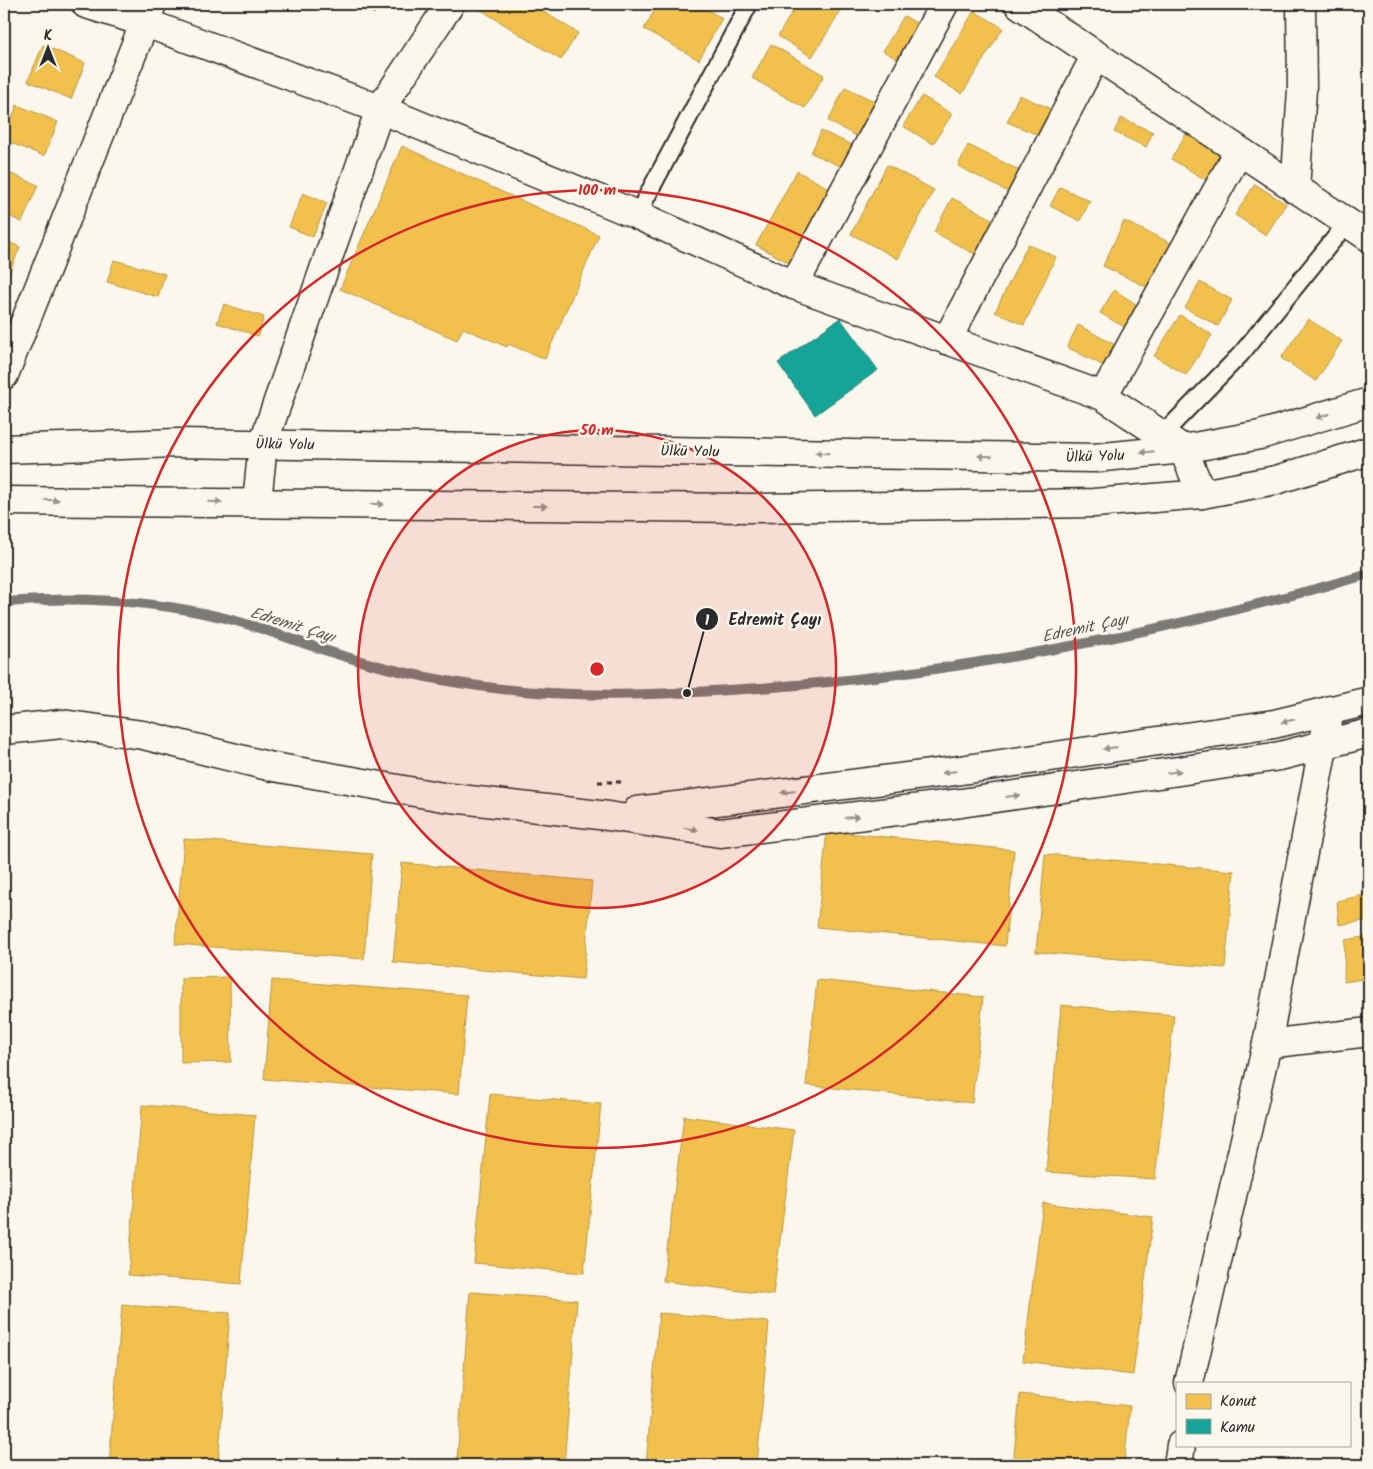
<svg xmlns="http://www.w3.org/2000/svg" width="1373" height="1469" viewBox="0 0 1373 1469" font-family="Kalam,sans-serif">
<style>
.homes{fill:#f2c14e;stroke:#b69444}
.public{fill:#17a398;stroke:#1d7f77}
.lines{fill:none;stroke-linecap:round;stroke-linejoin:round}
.stream{stroke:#7b7a75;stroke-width:10}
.lane-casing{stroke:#2b2b2b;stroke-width:20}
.street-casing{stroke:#2b2b2b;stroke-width:31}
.secondary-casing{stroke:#2b2b2b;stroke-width:31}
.path{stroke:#2b2b2b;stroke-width:3;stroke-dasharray:5 4;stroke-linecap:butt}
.lane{stroke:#fbf7ec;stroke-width:16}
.street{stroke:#fbf7ec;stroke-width:28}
.secondary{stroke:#fbf7ec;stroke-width:28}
.oneway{fill:#93918c}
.ring{fill:none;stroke:#d62828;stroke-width:2.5}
.labels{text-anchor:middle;stroke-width:5;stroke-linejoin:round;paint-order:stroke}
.street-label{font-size:15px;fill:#2b2b2b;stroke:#fbf7ec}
.water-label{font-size:16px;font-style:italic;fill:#5a5956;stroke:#fbf7ec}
.centre{fill:#d62828;stroke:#fbf7ec;stroke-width:2.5}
.ring-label{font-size:15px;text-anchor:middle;font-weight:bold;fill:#d62828;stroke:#fbf7ec;stroke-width:5;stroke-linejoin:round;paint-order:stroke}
.leader{fill:none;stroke:#2b2b2b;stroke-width:2}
.callout-dot{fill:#2b2b2b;stroke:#fbf7ec;stroke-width:2}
.mark-label{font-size:15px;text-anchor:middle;font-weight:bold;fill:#fff}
.callout-label{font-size:16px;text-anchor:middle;font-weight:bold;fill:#2b2b2b;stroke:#fbf7ec;stroke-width:5;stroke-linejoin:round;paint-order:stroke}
</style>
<rect width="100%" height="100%" fill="#fbf7ec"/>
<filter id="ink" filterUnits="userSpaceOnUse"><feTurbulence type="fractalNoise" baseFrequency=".02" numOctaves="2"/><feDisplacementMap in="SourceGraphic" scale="10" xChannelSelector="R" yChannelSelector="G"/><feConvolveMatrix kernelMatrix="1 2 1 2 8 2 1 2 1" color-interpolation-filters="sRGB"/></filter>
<g filter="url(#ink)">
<g class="homes">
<polygon points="362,4 383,4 374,14"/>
<polygon points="481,4 531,4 578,33 561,60 478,8"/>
<polygon points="658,4 697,4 722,18 699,60 644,29"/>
<polygon points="797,4 845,4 812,57 778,36"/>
<polygon points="974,11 1003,28 962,94 934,77"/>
<polygon points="904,16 920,25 899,60 883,51"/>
<polygon points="771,44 824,75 805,108 752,78"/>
<polygon points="43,45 85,63 71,99 28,81"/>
<polygon points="845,87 880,104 862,139 828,121"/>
<polygon points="1019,95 1056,111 1045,138 1007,122"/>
<polygon points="922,96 952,114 933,144 903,126"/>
<polygon points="17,105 58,122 44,156 4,140"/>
<polygon points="1121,118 1153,132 1146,147 1114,132"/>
<polygon points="821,131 857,147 847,169 811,153"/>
<polygon points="1186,134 1221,154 1206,180 1171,159"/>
<polygon points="968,145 1025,173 1014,195 958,166"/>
<polygon points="402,146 500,191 599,235 545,359 508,344 507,347 463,328 457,340 340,289"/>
<polygon points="887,165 934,190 898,259 851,234"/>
<polygon points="4,171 38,185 22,222 4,214"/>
<polygon points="797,171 836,192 795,266 756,245"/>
<polygon points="1255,184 1286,204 1266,235 1235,215"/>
<polygon points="1060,187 1090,201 1080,221 1050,206"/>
<polygon points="303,193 327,203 313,237 289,227"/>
<polygon points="952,198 996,221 978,256 934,232"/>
<polygon points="1124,221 1173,244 1151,289 1103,266"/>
<polygon points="4,240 20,247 6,281 4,280"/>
<polygon points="1028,244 1056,257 1024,325 995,312"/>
<polygon points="114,260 165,274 158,297 107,282"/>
<polygon points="1200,282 1232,300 1218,326 1185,308"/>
<polygon points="1114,290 1139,306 1126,328 1100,313"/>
<polygon points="224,304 264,317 258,336 217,323"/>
<polygon points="1180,315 1212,335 1186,375 1154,356"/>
<polygon points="1308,319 1342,341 1316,381 1281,358"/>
<polygon points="1078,325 1119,347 1108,368 1067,347"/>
<polygon points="827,831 1014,850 1005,946 817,927"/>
<polygon points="184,839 372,854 364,959 175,944"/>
<polygon points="1045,854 1234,871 1225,968 1036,952"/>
<polygon points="402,863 592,881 583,979 393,962"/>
<polygon points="1369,882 1369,920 1339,925 1337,901 1368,894"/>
<polygon points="1369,936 1369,978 1344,982 1345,940"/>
<polygon points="230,977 231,1062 181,1063 181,978"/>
<polygon points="272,980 467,995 459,1094 264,1079"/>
<polygon points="817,980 983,997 972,1103 806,1085"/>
<polygon points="1061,1005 1174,1015 1155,1179 1046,1172"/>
<polygon points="490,1094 601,1104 584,1273 474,1263"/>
<polygon points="142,1105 255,1115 241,1284 128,1275"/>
<polygon points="684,1116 794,1130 773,1295 663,1281"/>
<polygon points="1043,1203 1153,1217 1133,1375 1023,1361"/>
<polygon points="470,1292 577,1300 564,1465 523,1465 457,1460"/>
<polygon points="122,1305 230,1313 218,1465 109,1465"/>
<polygon points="659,1313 769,1322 757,1465 646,1465"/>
<polygon points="1020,1394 1130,1406 1124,1465 1013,1465"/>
</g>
<polygon class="public" points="840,318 878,370 815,415 778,363"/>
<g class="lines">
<path class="stream" d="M4,602C78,596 153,600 225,618C257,626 287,638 318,648C378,668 440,682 502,689C588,699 673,694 760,688C967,673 1170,631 1369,574"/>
<defs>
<g id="lane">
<polyline points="637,215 749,4"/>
<polyline points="1162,435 1241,354 1347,223"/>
</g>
<g id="street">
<polyline points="86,4 143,22 380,109 637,215 794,285 1103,396 1183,449 1202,494"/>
<polyline points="1019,4 1369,237"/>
<polyline points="1295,189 1302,90 1301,4"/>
<polyline points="794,285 944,4"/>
<polyline points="947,340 1096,55"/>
<polyline points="4,375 152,4"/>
<polyline points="1103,396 1239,151"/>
<polyline points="257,502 263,444 380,109 450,4"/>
<polyline points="1267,1044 1369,1032"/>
<polyline points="1189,1383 1267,1044 1330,710"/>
<polyline points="1178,1465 1181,1445"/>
</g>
<g id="secondary">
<polyline points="4,449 178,443 1094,458 1183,449 1260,435 1369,402"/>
<polyline points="4,501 750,508 1094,503 1202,494 1276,480 1369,451"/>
<polyline points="4,730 62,724 143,735 268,766 443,797 608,816 720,833 961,803 1280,756 1369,733"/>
<polyline points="637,811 947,772 1274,724 1369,701"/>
</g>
</defs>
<use href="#lane" class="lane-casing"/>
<use href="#street" class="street-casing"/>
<use href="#secondary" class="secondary-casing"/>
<polyline class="path" points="598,782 625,782"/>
<use href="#lane" class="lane"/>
<use href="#street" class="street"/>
<use href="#secondary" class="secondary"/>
</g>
<defs><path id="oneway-solid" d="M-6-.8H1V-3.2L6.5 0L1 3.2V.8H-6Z" transform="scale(1.25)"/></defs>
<g class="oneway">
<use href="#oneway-solid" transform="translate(1323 416) rotate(163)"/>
<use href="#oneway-solid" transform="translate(1147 452) rotate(174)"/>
<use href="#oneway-solid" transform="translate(822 453) rotate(-179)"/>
<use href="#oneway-solid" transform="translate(985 456) rotate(-179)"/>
<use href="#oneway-solid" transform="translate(52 500)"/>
<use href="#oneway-solid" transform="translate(215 502) rotate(1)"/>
<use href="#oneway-solid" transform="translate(377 504) rotate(1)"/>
<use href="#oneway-solid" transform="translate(540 506)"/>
<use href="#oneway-solid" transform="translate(1288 721) rotate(166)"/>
<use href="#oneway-solid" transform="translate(1110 748) rotate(172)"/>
<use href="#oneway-solid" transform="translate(949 772) rotate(172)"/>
<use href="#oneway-solid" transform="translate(1174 772) rotate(-8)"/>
<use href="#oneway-solid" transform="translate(788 792) rotate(173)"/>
<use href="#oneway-solid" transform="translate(1013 796) rotate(-8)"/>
<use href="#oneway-solid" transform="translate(852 817) rotate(-7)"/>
<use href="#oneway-solid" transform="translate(691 829) rotate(9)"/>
</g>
</g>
<circle cx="597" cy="669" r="239" fill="#d62828" fill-opacity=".12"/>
<g class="ring">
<circle cx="597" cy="669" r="239"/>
<circle cx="597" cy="669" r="479"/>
</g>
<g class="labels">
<g class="street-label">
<text transform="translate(285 444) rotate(1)" y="5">Ülkü Yolu</text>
<text transform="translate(690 451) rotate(1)" y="5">Ülkü Yolu</text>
<text transform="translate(1095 456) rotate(-2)" y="5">Ülkü Yolu</text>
</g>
<g class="water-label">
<text transform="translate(293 624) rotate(17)" y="6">Edremit Çayı</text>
<text transform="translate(1085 627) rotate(-12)" y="6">Edremit Çayı</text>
</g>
</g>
<circle cx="597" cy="669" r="8" class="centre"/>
<g class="ring-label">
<text x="597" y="195">100 m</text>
<text x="597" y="435">50 m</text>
</g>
<path class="leader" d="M687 693L707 619"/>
<g class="callout-dot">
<circle cx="687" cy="693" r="5"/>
<circle cx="707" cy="619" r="12"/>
</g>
<g class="mark-label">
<text x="707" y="625">1</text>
</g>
<g class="callout-label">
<text x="775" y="625">Edremit Çayı</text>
</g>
<rect width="1373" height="1469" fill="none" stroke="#fbf7ec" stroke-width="20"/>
<rect x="10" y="10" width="1353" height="1449" fill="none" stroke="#2b2b2b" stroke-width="2" filter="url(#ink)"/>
<rect x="1176" y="1382" width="175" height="65" fill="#fbf7ec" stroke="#a8a59f"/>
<rect x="1186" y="1394" width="25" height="15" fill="#f2c14e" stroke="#a8a59f"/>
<text x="1220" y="1406" font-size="15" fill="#2b2b2b">Konut</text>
<rect x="1186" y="1419" width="25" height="15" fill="#17a398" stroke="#a8a59f"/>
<text x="1220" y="1432" font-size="15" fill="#2b2b2b">Kamu</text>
<g transform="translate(48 48)" stroke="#fbf7ec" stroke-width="4" paint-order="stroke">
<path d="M0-4L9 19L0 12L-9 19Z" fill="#2b2b2b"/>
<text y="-8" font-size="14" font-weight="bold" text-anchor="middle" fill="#2b2b2b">K</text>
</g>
</svg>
